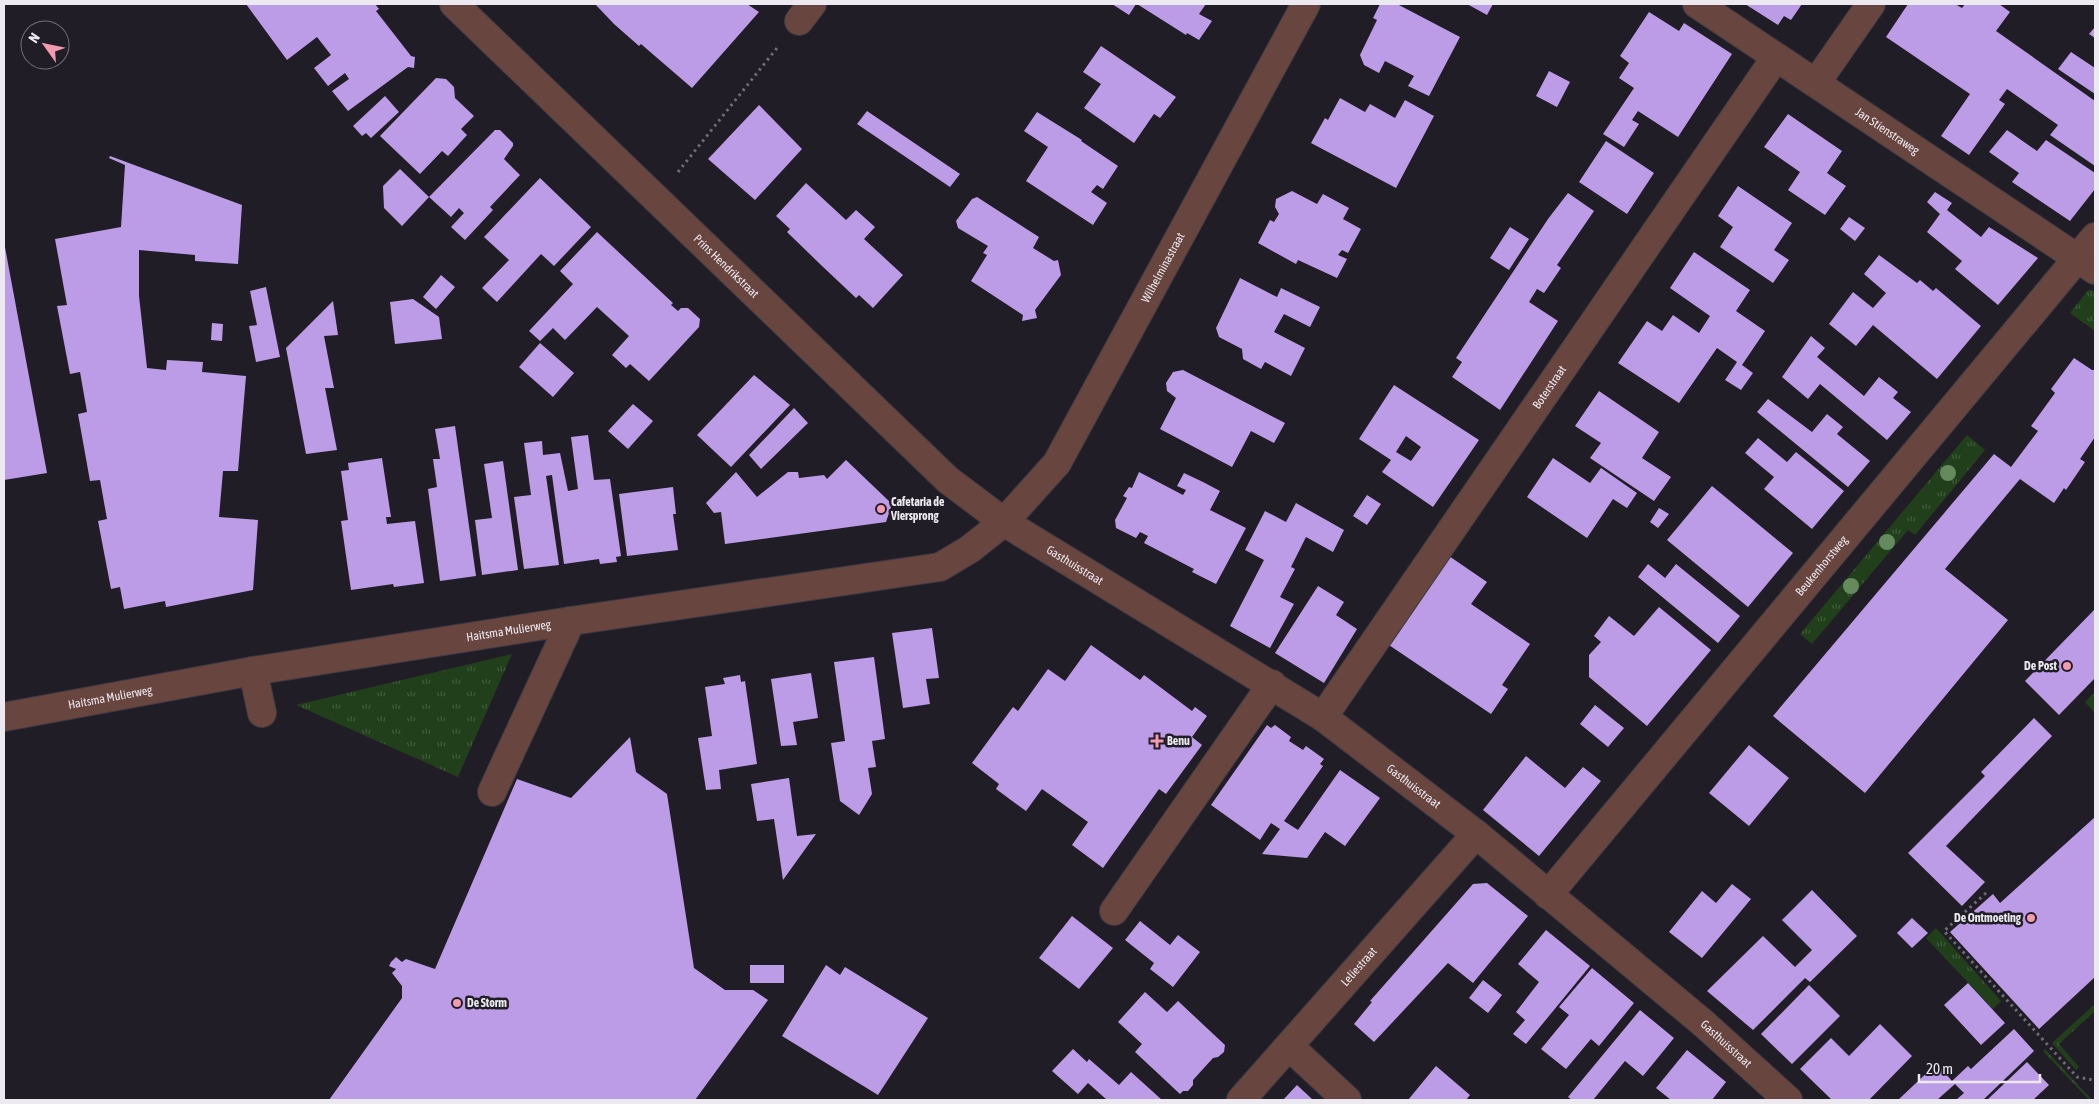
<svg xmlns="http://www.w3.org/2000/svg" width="2099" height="1104" viewBox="0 0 2099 1104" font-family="'Asap Condensed',sans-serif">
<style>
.grass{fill:url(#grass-tufts)}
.building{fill:#bd9ce7;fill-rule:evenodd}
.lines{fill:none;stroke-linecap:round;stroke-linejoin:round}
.minor-casing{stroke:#3d3a42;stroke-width:30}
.path{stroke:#706c75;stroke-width:3;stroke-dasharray:2.5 4;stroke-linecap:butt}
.minor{stroke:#68453f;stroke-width:28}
.tree{fill:#648a5d}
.poi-dot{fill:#f29aae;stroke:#211d26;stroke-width:2}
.labels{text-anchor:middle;stroke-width:5;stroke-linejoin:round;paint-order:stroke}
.street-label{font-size:12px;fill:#ece9f0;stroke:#211d26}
.poi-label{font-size:12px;font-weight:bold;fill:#ece9f0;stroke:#211d26;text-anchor:start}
</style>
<defs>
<pattern id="grass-tufts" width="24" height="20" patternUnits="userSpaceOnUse" patternTransform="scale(1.25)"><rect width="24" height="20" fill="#213f1a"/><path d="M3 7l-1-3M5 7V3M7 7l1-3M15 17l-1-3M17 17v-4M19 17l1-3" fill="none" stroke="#415b3c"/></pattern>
</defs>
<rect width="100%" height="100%" fill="#211d26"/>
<g class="grass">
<polygon points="2088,290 2095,291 2095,331 2070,313"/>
<polygon points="1967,435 1985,450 1915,535 1908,530 1812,644 1800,634"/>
<polygon points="512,654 458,777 296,705"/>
<polygon points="2095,692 2095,713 2085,702"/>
<polygon points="1936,928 2001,1001 1993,1009 1926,938"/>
<polygon points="2095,1004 2095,1011 2059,1044 2079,1067 2076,1070 2052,1043"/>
<polygon points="2045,1049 2092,1100 2089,1100 2043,1051"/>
</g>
<g class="building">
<polygon points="246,4 375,4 379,9 376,11 411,56 415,57 414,68 408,67 348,111 332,91 349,79 345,73 328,86 314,68 331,55 317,37 287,60"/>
<polygon points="595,4 747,4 759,12 692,88 641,44 639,46 614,24"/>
<polygon points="1112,4 1136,4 1129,15"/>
<polygon points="1137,4 1206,4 1199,14 1212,21 1199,40 1187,33 1186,35"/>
<polygon points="1380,4 1397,4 1460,37 1429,96 1408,86 1414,76 1385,61 1379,73 1364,65 1360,55 1377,20 1373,18"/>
<polygon points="1467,4 1493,4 1487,15"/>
<polygon points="1745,4 1802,4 1791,20 1784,16 1778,25"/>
<polygon points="1908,4 1955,4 1962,8 1965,4 1999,4 2010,12 1996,31 2095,101 2095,166 2050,135 2058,125 2007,89 1999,100 2005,104 1969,155 1941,136 1970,94 1886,37"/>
<polygon points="1649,12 1679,31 1684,23 1732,54 1678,137 1638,111 1632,120 1639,124 1624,147 1603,134 1634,88 1619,78 1629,63 1620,56"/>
<polygon points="2095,27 2095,38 2089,34"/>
<polygon points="1101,46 1176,97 1160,118 1154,114 1134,143 1084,108 1101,84 1083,72"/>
<polygon points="2071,52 2095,68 2095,94 2058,69"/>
<polygon points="1549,71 1570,82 1557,107 1536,96"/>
<polygon points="436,78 446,79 454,87 455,98 474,116 461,129 467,135 448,156 442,151 420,174 380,136"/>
<polygon points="385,96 399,112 371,138 366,133 362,136 353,126"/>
<polygon points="1340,98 1365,112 1370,104 1395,118 1405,100 1434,116 1396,188 1311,143 1325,118 1328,120"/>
<polygon points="759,105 802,149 755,200 708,159"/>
<polygon points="867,111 960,174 950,187 857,124"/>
<polygon points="1037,112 1082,140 1081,141 1118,166 1103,189 1097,185 1091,192 1107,203 1093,225 1026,181 1048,147 1024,131"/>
<polygon points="1788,114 1842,151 1827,173 1846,186 1825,215 1788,190 1800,172 1764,147"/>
<polygon points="495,130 500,130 513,143 513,146 504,159 520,175 490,207 493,210 465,240 451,227 464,213 459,208 451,217 429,197"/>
<polygon points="2007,130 2037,151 2046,140 2095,173 2095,189 2070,221 2012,182 2019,173 1989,152"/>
<polygon points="1606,141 1654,173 1627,214 1579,182"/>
<polygon points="110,156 242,205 238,264 195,261 195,255 139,250 139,296 147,368 166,370 167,360 203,362 202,372 246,376 238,471 223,471 219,517 258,520 253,590 166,607 165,601 124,609 120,587 111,589 98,521 107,519 100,480 90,481 78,414 87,412 80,372 70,374 57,306 67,305 55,239 121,227 125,165 109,158"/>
<polygon points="400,169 429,197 402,226 384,208 383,186"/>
<polygon points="540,178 591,227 554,266 541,254 497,302 482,288 509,260 484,237"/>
<polygon points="806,183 846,220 856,210 875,227 864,239 903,275 873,308 859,295 856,298 821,265 787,232 790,229 776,216"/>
<polygon points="1738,186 1792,223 1774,250 1789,260 1773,283 1720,247 1733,227 1718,216"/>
<polygon points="1292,191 1317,204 1323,194 1349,208 1343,219 1361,229 1348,253 1342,250 1338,255 1347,259 1337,278 1298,260 1296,264 1258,243 1270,220 1274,222 1279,214 1275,207 1276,199"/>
<polygon points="1935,192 1952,203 1947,210 1981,237 1989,227 2038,258 1998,305 1955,269 1962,261 1927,232 1940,214 1927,202"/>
<polygon points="1568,193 1594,211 1557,265 1561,268 1544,293 1537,289 1529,302 1558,321 1500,410 1452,377 1462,362 1456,358 1548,219"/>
<polygon points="977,197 1039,237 1033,248 1054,261 1058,260 1061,275 1035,310 1037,318 1022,321 1023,315 971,281 987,255 983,253 988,246 958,228 956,221 972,199"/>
<polygon points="1849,217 1865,228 1855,241 1840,229"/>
<polygon points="1510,227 1529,239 1509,270 1490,258"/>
<polygon points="597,232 673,303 671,305 678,311 681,308 688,308 700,319 699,327 649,381 630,364 626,368 612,355 629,336 597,307 565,340 553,328 540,341 529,331 573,284 560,271"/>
<polygon points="4,242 47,473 4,480"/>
<polygon points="1694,252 1750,290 1736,311 1765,331 1742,365 1753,373 1741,390 1725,380 1737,362 1717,348 1679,403 1618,363 1647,321 1662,331 1673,315 1699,333 1710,316 1670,288"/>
<polygon points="1879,255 1917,283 1920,280 1933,291 1936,288 1981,326 1937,379 1873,325 1856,346 1829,324 1853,292 1873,308 1886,293 1864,274"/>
<polygon points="441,275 455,287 436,309 423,297"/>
<polygon points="1240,278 1277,297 1281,288 1320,307 1310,327 1284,314 1274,332 1305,348 1291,376 1265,362 1261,369 1243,359 1242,349 1219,337 1216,328"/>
<polygon points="266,287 280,357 256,362 249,326 257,325 250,291"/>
<polygon points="413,299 439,317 442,339 395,344 390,302"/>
<polygon points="333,301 338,335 324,336 334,388 325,388 337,450 306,454 286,348"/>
<polygon points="212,323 223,324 222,341 211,340"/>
<polygon points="1811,336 1825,348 1817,357 1864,396 1879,377 1898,392 1893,398 1911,412 1887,440 1820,384 1808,399 1782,377"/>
<polygon points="540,343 574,373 553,397 519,367"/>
<polygon points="2074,358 2092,370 2095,370 2095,437 2080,459 2085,462 2066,490 2064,488 2054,503 2020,479 1945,569 2008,620 1865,793 1773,716 1994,454 2011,467 2038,431 2031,426 2055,393 2051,389"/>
<polygon points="1183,370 1285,423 1274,443 1251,431 1232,467 1160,429 1176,398 1167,391 1166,383 1173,372"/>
<polygon points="754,375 790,405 731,467 697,435"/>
<path d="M1394,385L1479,440L1433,507L1382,472L1391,460L1359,439ZM1406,436L1421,447L1411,461L1396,452Z"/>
<polygon points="1599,391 1659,432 1642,458 1671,477 1654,501 1590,458 1601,443 1575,426"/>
<polygon points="1768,399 1812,432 1827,414 1843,427 1837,434 1870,461 1848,487 1757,412"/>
<polygon points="633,404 653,421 628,449 608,431"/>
<polygon points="794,408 808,423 761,469 749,455"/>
<polygon points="455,426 476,576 440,581 428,489 437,487 433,459 440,459 435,429"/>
<polygon points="588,435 594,480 610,479 621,556 616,557 617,562 600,564 599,559 564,564 552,475 546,476 559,565 524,569 514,497 531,495 524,443 542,441 543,455 560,453 568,491 578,489 571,437"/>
<polygon points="1758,438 1787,462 1796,452 1844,491 1812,529 1764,489 1774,477 1745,453"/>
<polygon points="382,458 391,517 386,517 387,524 415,521 424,583 394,587 393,584 351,590 341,521 348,520 341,471 349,470 348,463"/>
<polygon points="1553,458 1590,483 1601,468 1637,493 1627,508 1613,499 1587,538 1527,497"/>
<polygon points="846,460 892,504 886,522 725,544 721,512 714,513 706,503 736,472 757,497 788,472 798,472 799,478 824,475 827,479"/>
<polygon points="503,461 518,570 482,575 475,520 492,518 484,464"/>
<polygon points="1139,472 1183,495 1186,490 1177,486 1184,473 1203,482 1220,491 1210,510 1246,528 1216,584 1192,572 1194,569 1144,543 1148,536 1140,532 1136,538 1116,528 1115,520 1127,498 1123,496 1129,487 1132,488"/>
<polygon points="1712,486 1793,553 1748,607 1667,540"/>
<polygon points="673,487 676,514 673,514 678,550 627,556 619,494"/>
<polygon points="1367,495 1381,504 1367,525 1353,516"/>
<polygon points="1296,503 1344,530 1333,552 1306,537 1291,567 1295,569 1280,597 1294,604 1270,648 1230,626 1264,560 1245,550 1265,511 1286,522"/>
<polygon points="1659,508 1669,514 1658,528 1650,522"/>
<polygon points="1446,554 1487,582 1471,604 1530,644 1502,685 1508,689 1491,714 1386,643"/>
<polygon points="1648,564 1665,578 1676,564 1740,616 1718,643 1638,577"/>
<polygon points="1318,586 1344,602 1336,615 1357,629 1324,683 1275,653"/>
<polygon points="1659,607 1711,650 1647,726 1589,677 1589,655 1601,642 1594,636 1609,616 1634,636"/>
<polygon points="2095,609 2095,678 2059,715 2025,681"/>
<polygon points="932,628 939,678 926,679 930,704 903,708 892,633"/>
<polygon points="1091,645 1140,680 1144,675 1192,711 1195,707 1207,716 1192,737 1202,745 1166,794 1159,789 1103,868 1072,845 1088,822 1042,789 1026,811 996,789 999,784 972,763 1013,707 1018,711 1048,669 1065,681"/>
<polygon points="874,657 885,739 872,741 876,767 868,768 872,794 859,815 840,801 831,743 845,741 834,662"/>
<polygon points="811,673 818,718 793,722 797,745 781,746 771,679"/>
<polygon points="740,675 741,682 745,681 757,764 719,770 721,789 706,790 698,738 712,736 705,687 725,684 723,678"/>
<polygon points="1595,705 1624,728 1608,747 1580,724"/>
<polygon points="2034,718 2052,736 1946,846 1985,882 1962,906 1908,853 1985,776 1981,772"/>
<polygon points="1267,725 1271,728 1275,725 1291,737 1289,741 1303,750 1306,746 1324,759 1320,764 1323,766 1284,821 1298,830 1340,770 1380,798 1345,846 1325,832 1307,858 1262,854 1280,829 1271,823 1260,840 1211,805"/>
<polygon points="630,737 636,772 667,794 694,968 725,990 753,990 768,1000 695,1100 329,1100 402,998 402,986 392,973 396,969 389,966 391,962 396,957 402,962 406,959 435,969 517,779 571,798"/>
<polygon points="1749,745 1789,778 1749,826 1709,793"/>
<polygon points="1526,756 1565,788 1583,767 1601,781 1539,856 1483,810"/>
<polygon points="789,778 797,836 816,834 783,880 774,819 757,821 751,784"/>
<polygon points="2095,817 2095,977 2039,1029 1950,932 1993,894 2000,903"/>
<polygon points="1487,883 1528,916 1473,983 1448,963 1374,1042 1354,1024 1372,1002 1370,1001 1473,884"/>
<polygon points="1732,884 1751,899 1702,958 1669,932 1702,891 1716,903"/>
<polygon points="1812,890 1857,936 1810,982 1805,978 1753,1030 1707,991 1763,936 1795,967 1812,950 1782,920"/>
<polygon points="1072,916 1113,948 1079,989 1039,958"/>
<polygon points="1912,918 1928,933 1912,948 1897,933"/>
<polygon points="1140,921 1170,945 1178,935 1200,952 1173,987 1150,969 1154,963 1125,940"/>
<polygon points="1546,930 1590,966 1526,1044 1513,1034 1525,1020 1516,1012 1539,982 1518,964"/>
<rect x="750" y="965" width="34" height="18"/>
<polygon points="826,965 840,975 845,967 928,1018 878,1095 782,1036"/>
<polygon points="1592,968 1634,1003 1599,1046 1591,1039 1566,1069 1541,1049 1569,1015 1559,1007"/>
<polygon points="1483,980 1502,995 1488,1013 1469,998"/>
<polygon points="1968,983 2005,1023 1981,1045 1944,1005"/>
<polygon points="1809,985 1840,1016 1792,1064 1761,1034"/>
<polygon points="1145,992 1167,1012 1178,1001 1225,1045 1224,1052 1218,1057 1213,1058 1193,1080 1193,1085 1188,1091 1183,1091 1180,1094 1135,1052 1142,1044 1118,1022"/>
<polygon points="1640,1010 1674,1038 1643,1076 1625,1061 1593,1100 1572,1100 1568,1097"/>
<polygon points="1880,1024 1912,1056 1869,1100 1832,1100 1800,1069 1831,1038 1849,1056"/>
<polygon points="2014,1029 2034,1051 1983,1100 1956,1100 1964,1093 1955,1084 1937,1100 1898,1100 1934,1066 1939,1066 1952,1081 1968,1066 1971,1069"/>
<polygon points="1073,1049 1087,1062 1089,1059 1119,1085 1131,1072 1162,1100 1107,1100 1088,1083 1078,1094 1052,1071"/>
<polygon points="1687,1050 1726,1082 1712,1100 1671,1100 1656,1088"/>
<polygon points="2027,1062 2049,1085 2033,1100 1987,1100"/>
<polygon points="1436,1066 1470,1095 1466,1100 1408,1100"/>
<polygon points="1297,1085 1313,1100 1283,1100"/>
</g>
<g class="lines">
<defs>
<g id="minor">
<path id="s1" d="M454,4L948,480L1004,522L1323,717L1476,834L1703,1023L1788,1100"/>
<path id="s2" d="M1697,4L2095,270"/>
<polyline points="799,21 812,4"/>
<polyline points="1816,83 1871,4"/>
<polyline points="253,671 262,713"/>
<path id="s3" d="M4,717L253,671L571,621L940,567L970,549L1004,522L1057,463L1306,4"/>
<path id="s4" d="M1323,717L1776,57"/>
<polyline points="492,792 571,621"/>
<path id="s5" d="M1548,895L2095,237"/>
<polyline points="1114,911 1272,684"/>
<polyline points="1290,1047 1347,1100"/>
<path id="s6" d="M1241,1100L1476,834"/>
</g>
</defs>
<use href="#minor" class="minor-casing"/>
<g class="path">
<polyline points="678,172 777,48"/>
<polyline points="1986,893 1944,931 2077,1077 2093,1080"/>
</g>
<use href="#minor" class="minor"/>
</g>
<g class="tree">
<circle cx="1948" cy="473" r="8"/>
<circle cx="1887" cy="542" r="8"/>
<circle cx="1851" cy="586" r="8"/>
</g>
<g class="poi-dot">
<circle cx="881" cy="509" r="5"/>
<circle cx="2067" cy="666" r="5"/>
<path d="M1154.5 733.5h5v5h5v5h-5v5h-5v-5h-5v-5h5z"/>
<circle cx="2031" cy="918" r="5"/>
<circle cx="457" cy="1003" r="5"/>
</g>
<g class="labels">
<g class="street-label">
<text dy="4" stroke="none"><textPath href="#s2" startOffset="229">Jan Stienstraweg</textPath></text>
<text dy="4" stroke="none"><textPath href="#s1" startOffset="378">Prins Hendrikstraat</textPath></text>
<text dy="4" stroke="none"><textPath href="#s3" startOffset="1328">Wilhelminastraat</textPath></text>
<text dy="4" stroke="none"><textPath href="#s4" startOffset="400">Boterstraat</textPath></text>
<text dy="4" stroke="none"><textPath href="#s1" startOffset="839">Gasthuisstraat</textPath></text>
<text dy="4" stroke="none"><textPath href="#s5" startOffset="428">Beukenhorstweg</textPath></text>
<text dy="4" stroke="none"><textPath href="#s3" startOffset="512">Haitsma Mulierweg</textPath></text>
<text dy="4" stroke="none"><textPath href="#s3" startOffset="108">Haitsma Mulierweg</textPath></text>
<text dy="4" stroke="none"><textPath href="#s1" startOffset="1244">Gasthuisstraat</textPath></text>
<text dy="4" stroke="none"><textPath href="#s6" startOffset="178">Leliestraat</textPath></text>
<text dy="4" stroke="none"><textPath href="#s1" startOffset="1649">Gasthuisstraat</textPath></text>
</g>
<g class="poi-label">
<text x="891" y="506">Cafetaria de<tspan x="891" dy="14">Viersprong</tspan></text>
<text x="2057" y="670" text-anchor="end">De Post</text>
<text x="1167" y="745">Benu</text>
<text x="2021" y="922" text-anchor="end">De Ontmoeting</text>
<text x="467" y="1007">De Storm</text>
</g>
</g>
<rect width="2099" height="1104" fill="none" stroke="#ece9f0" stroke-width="10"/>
<g transform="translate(45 45) rotate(303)"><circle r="24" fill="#211d26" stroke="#726f77"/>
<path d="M0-4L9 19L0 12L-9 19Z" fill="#f29aae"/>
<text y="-8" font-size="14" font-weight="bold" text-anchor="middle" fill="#ece9f0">N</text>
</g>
<path d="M1919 1074v8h121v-8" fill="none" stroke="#ece9f0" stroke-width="2.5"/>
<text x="1926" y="1074" font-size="15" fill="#ece9f0" stroke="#211d26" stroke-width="4" paint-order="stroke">20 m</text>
</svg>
